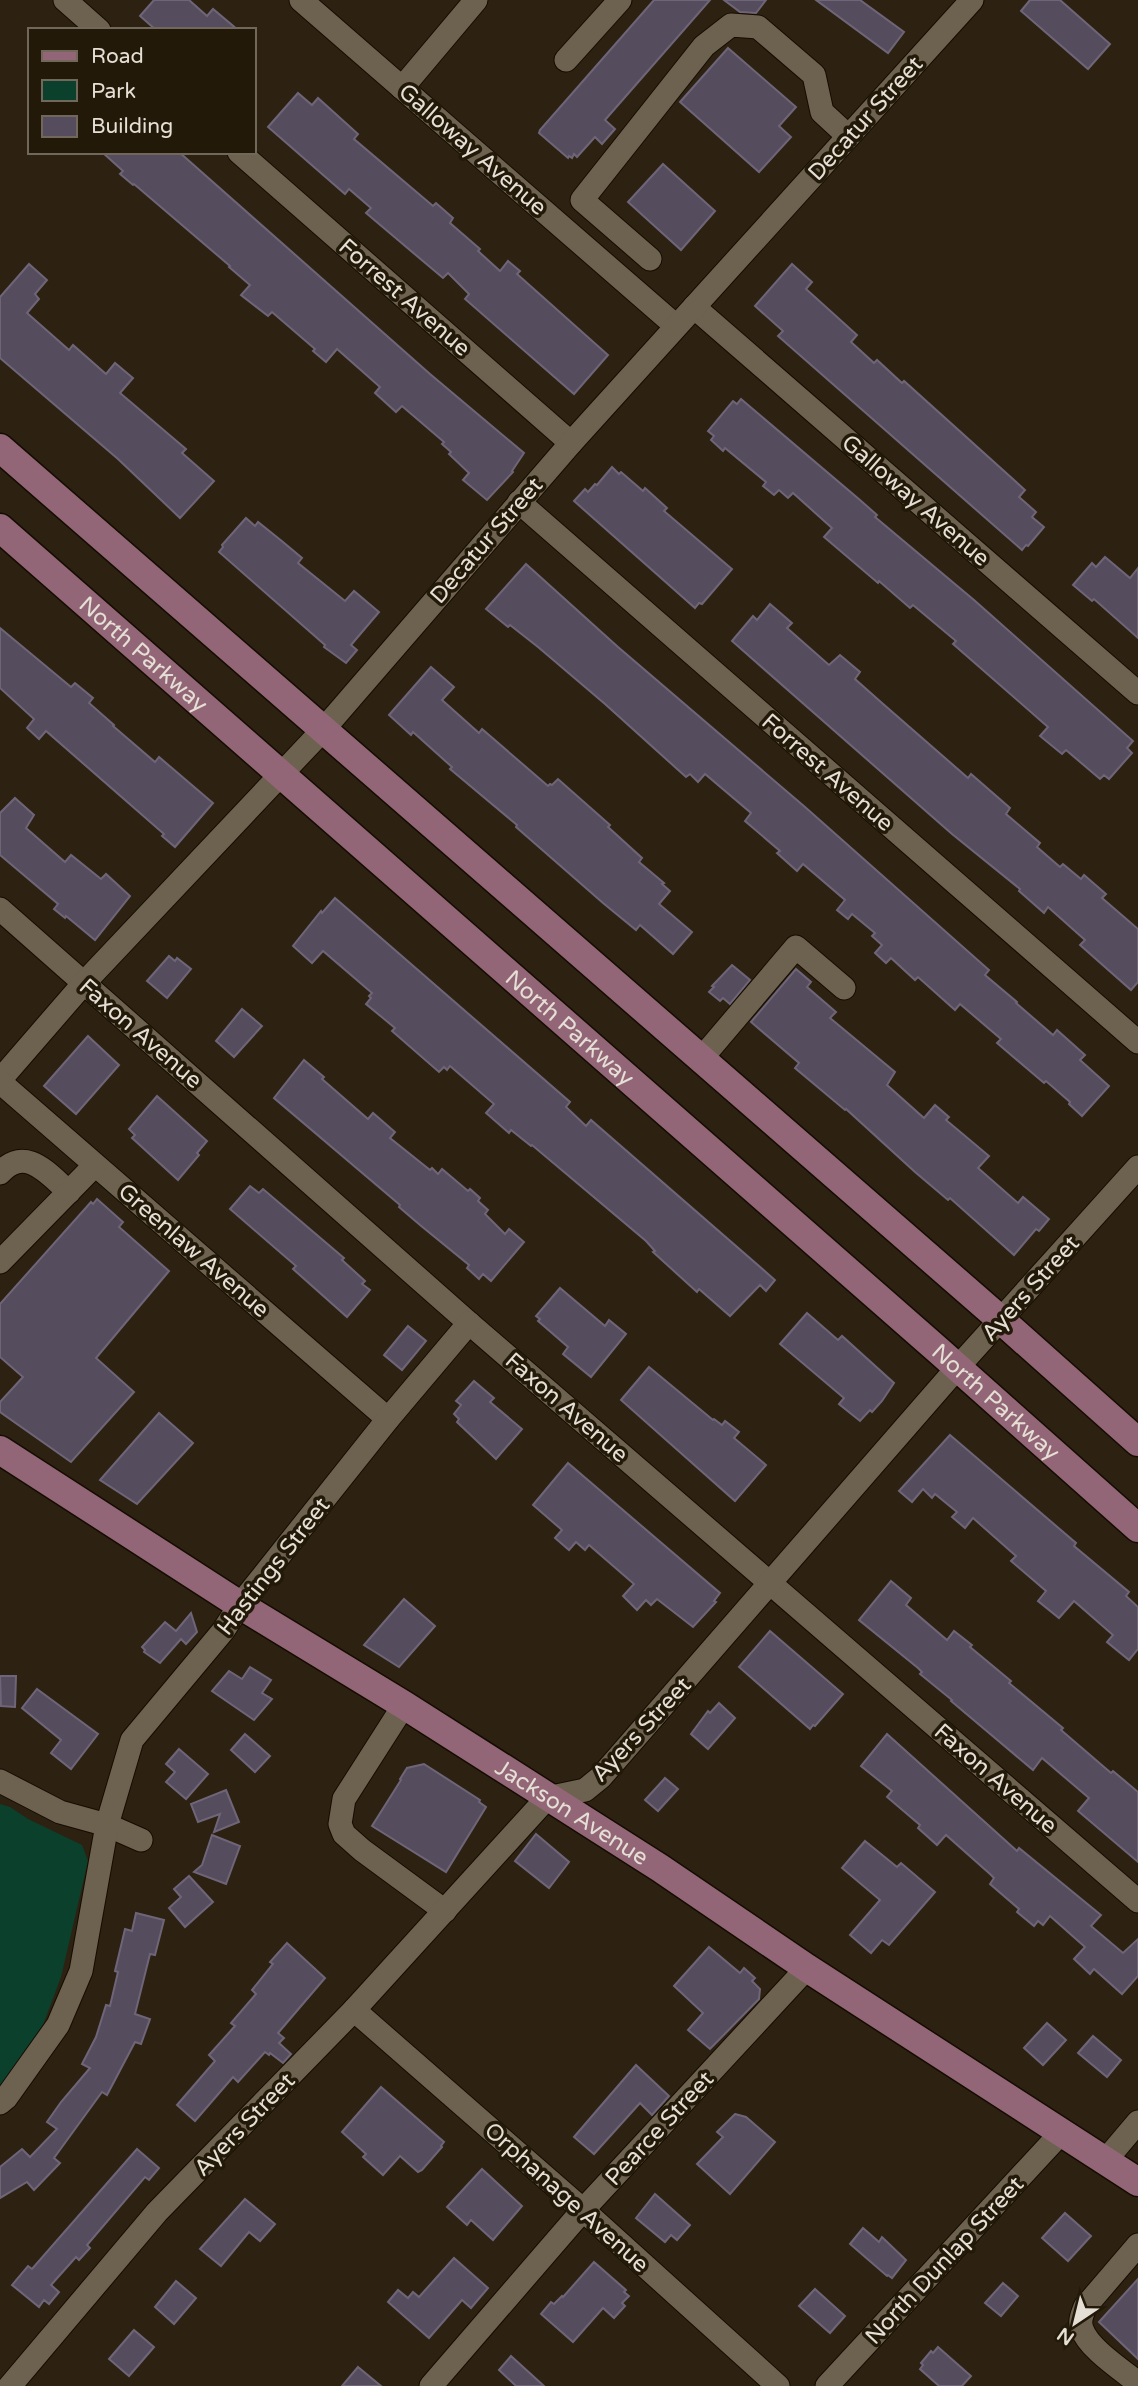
<svg xmlns="http://www.w3.org/2000/svg" width="1138" height="2386" viewBox="0 0 1138 2386" font-family="'Varela Round',sans-serif">
<style>
.green{fill:#0b402c}
.building{fill:#554c5e;stroke:#6f6578;stroke-width:2}
.lines{fill:none;stroke-linecap:round;stroke-linejoin:round}
.minor-casing{stroke:#150c01;stroke-width:25}
.major-casing{stroke:#150c01;stroke-width:31}
.minor{stroke:#6d614f;stroke-width:23}
.major{stroke:#926677;stroke-width:28}
.labels{text-anchor:middle;stroke-width:7;stroke-linejoin:round;paint-order:stroke}
.street-label{font-size:23px;fill:#e6dfd5;stroke:#231909}
</style>
<rect width="100%" height="100%" fill="#2d2212"/>
<polygon class="green" points="0,1804 10,1807 28,1819 82,1845 88,1861 61,1977 40,2033 0,2094"/>
<g class="building">
<polygon points="154,0 189,0 207,16 213,9 238,30 156,30 140,16"/>
<polygon points="654,0 710,0 605,120 615,129 602,144 595,137 577,157 574,154 572,158 569,156 568,158 539,133 540,130"/>
<polygon points="724,0 766,0 756,13 740,12"/>
<polygon points="816,0 860,0 904,32 888,53"/>
<polygon points="1030,0 1060,0 1110,44 1088,69 1021,11"/>
<polygon points="728,48 796,107 779,126 791,137 759,172 680,102"/>
<polygon points="298,93 312,105 318,98 358,134 354,139 433,206 436,203 453,218 450,223 480,249 478,251 500,271 508,261 520,271 517,274 608,355 574,394 465,299 469,294 448,273 443,278 366,213 371,208 349,189 345,194 268,127"/>
<polygon points="102,152 179,152 430,374 524,453 512,471 513,472 487,500 463,480 469,473 449,454 451,452 442,444 444,442 402,406 396,412 375,393 380,387 337,349 326,362 313,351 315,349 272,312 268,316 241,295 250,285 229,267 230,266 134,184 133,185 120,174 123,171"/>
<polygon points="663,164 715,211 681,250 628,202"/>
<polygon points="29,264 47,280 35,294 39,299 27,313 69,350 73,345 106,374 115,363 133,378 120,393 186,449 182,453 214,481 180,518 118,459 0,358 0,297"/>
<polygon points="792,264 812,282 806,289 857,335 851,342 874,363 877,360 902,383 904,381 1025,490 1019,497 1036,512 1032,517 1044,527 1028,546 1026,545 1022,550 778,336 783,331 755,306"/>
<polygon points="741,399 860,500 877,515 875,517 974,600 1133,741 1127,748 1132,753 1109,779 1104,775 1100,779 1066,750 1062,754 1040,736 1048,727 953,644 956,641 913,605 910,608 879,581 878,583 824,537 832,528 793,493 788,498 779,490 774,495 763,486 766,482 725,448 723,451 711,440 714,436 708,431 733,401 737,404"/>
<polygon points="612,467 619,474 621,472 643,491 645,488 667,508 664,511 732,569 702,604 699,603 695,608 574,501 585,489 588,492 595,484 597,485"/>
<polygon points="246,518 255,526 258,522 283,542 302,558 298,563 345,601 354,591 379,612 351,645 357,650 346,663 324,647 325,645 219,552 223,547 222,545"/>
<polygon points="1105,557 1130,578 1138,568 1138,638 1094,599 1092,601 1073,585 1092,563 1096,567"/>
<polygon points="526,564 618,647 805,807 989,970 985,975 1017,1002 1016,1003 1053,1035 1057,1030 1085,1055 1080,1060 1109,1086 1082,1116 1069,1104 1070,1102 1046,1081 1044,1083 997,1043 1001,1039 960,1004 955,1010 918,977 915,980 891,958 886,963 875,953 882,945 872,936 875,933 852,914 848,919 837,910 845,900 803,864 797,871 777,853 780,851 745,821 751,813 705,774 698,782 690,774 686,777 605,704 538,647 510,625 508,627 486,609"/>
<polygon points="770,604 792,623 787,628 829,665 840,655 860,672 855,679 882,703 968,778 971,774 1010,808 1006,814 1040,843 1037,847 1060,867 1063,864 1081,879 1084,875 1106,894 1102,898 1138,929 1138,982 1131,990 1080,945 1085,940 1048,907 1044,913 1019,891 1020,889 952,834 732,641 753,616 757,620"/>
<polygon points="0,628 71,687 75,683 93,698 89,703 114,725 113,726 155,762 159,757 213,803 175,847 162,836 164,834 46,731 39,739 27,728 34,719 0,688"/>
<polygon points="431,667 454,687 442,700 479,733 482,729 548,786 550,784 552,785 558,779 610,825 608,827 642,858 639,862 664,883 662,884 670,891 659,904 692,932 673,954 640,925 636,930 603,903 516,827 517,825 450,769 452,767 413,732 411,735 389,715"/>
<polygon points="15,798 34,815 26,828 65,862 71,855 101,879 106,874 130,896 95,940 66,916 65,918 54,909 58,904 0,855 0,813"/>
<polygon points="335,898 570,1102 566,1107 586,1126 591,1120 775,1280 766,1291 760,1285 730,1316 699,1289 697,1292 653,1252 655,1251 646,1241 532,1145 531,1146 511,1130 509,1133 486,1113 494,1104 450,1066 447,1070 444,1067 439,1072 392,1031 395,1028 366,1004 371,998 369,996 372,993 323,951 312,963 293,946 321,911 322,913"/>
<polygon points="169,956 175,961 177,958 191,969 167,998 147,981"/>
<polygon points="732,965 750,980 730,1004 723,998 720,1001 709,992 714,987 712,986"/>
<polygon points="796,969 811,982 807,987 836,1012 830,1018 895,1072 887,1085 924,1118 935,1105 949,1117 946,1120 989,1156 978,1168 1018,1203 1023,1197 1049,1219 1039,1231 1036,1229 1014,1255 950,1198 948,1200 915,1172 846,1109 845,1110 795,1068 799,1063 751,1022"/>
<polygon points="242,1009 262,1026 234,1057 216,1041"/>
<polygon points="88,1036 119,1065 76,1114 44,1086"/>
<polygon points="304,1060 324,1077 322,1079 368,1119 373,1113 395,1132 390,1138 430,1170 432,1168 438,1174 442,1169 468,1191 470,1189 480,1198 478,1201 488,1210 485,1214 505,1234 509,1229 524,1242 491,1281 483,1274 479,1279 467,1268 469,1265 420,1225 399,1207 400,1205 274,1098"/>
<polygon points="157,1096 207,1141 197,1153 199,1155 178,1180 132,1138 135,1135 129,1129"/>
<polygon points="250,1186 259,1193 263,1189 344,1258 342,1260 365,1281 362,1284 370,1290 347,1317 293,1269 296,1266 230,1209"/>
<polygon points="97,1199 123,1222 119,1227 169,1271 96,1358 134,1392 71,1462 0,1412 0,1402 23,1377 0,1357 0,1304 91,1202 93,1204"/>
<polygon points="560,1288 605,1326 609,1320 626,1334 591,1377 563,1354 568,1347 538,1321 540,1319 536,1316"/>
<polygon points="807,1313 838,1340 842,1336 894,1383 882,1401 872,1412 870,1410 860,1421 839,1404 844,1398 780,1344"/>
<polygon points="408,1326 426,1341 402,1370 384,1355"/>
<polygon points="649,1367 713,1420 714,1419 722,1425 725,1421 739,1432 734,1438 766,1465 735,1501 621,1400"/>
<polygon points="474,1381 494,1398 490,1402 522,1429 496,1459 457,1422 459,1419 454,1414 461,1405 456,1401"/>
<polygon points="159,1413 193,1443 137,1504 100,1480"/>
<polygon points="950,1435 1076,1543 1074,1546 1129,1592 1126,1596 1138,1607 1138,1649 1129,1660 1107,1642 1113,1635 1074,1601 1059,1618 1038,1601 1046,1591 1011,1561 1016,1556 973,1518 965,1528 952,1517 957,1512 935,1494 932,1498 923,1489 912,1502 899,1491"/>
<polygon points="568,1463 720,1593 714,1601 716,1602 693,1627 657,1599 651,1605 646,1600 637,1610 623,1596 634,1584 589,1545 585,1550 576,1542 569,1550 555,1538 562,1530 533,1505"/>
<polygon points="891,1581 911,1598 906,1605 947,1640 954,1631 972,1645 970,1647 1011,1681 1009,1683 1063,1728 1061,1730 1111,1773 1113,1771 1138,1792 1138,1862 1078,1811 1089,1798 1042,1758 1033,1770 951,1701 952,1700 920,1674 922,1672 918,1668 859,1620"/>
<polygon points="404,1599 435,1626 399,1667 364,1645"/>
<polygon points="191,1613 197,1632 186,1644 181,1639 160,1663 144,1652 145,1650 142,1647 165,1622 176,1631"/>
<polygon points="770,1631 843,1694 815,1726 813,1725 810,1729 739,1667"/>
<polygon points="250,1667 271,1680 262,1693 272,1699 254,1720 212,1691 229,1671 242,1679"/>
<polygon points="0,1676 16,1676 15,1707 1,1706"/>
<polygon points="37,1689 98,1734 71,1769 51,1753 61,1740 22,1708"/>
<polygon points="719,1703 735,1718 708,1749 691,1734 708,1711 710,1713"/>
<polygon points="245,1734 270,1756 255,1772 231,1750"/>
<polygon points="887,1734 1017,1851 1019,1848 1101,1915 1091,1926 1123,1953 1138,1939 1138,1976 1122,1994 1094,1969 1090,1974 1074,1959 1085,1947 1050,1916 1043,1925 1038,1921 1034,1926 1017,1912 1019,1909 990,1884 994,1878 990,1874 946,1835 937,1845 918,1828 920,1825 887,1797 892,1791 861,1766"/>
<polygon points="179,1749 208,1774 186,1799 166,1782 175,1772 166,1764"/>
<polygon points="424,1764 480,1800 479,1802 486,1807 446,1872 372,1826 401,1780 400,1779 407,1768"/>
<polygon points="665,1778 678,1789 658,1811 645,1800"/>
<polygon points="226,1790 239,1822 214,1832 220,1814 198,1822 191,1804"/>
<polygon points="536,1834 569,1862 549,1888 515,1861"/>
<polygon points="212,1835 240,1846 226,1884 194,1872 202,1865"/>
<polygon points="865,1841 897,1867 901,1863 935,1892 889,1945 882,1940 871,1953 850,1935 880,1900 842,1868"/>
<polygon points="189,1876 213,1902 185,1927 169,1908 181,1897 174,1889"/>
<polygon points="136,1913 164,1920 155,1955 150,1954 135,2014 150,2019 141,2044 135,2042 107,2095 102,2092 54,2158 60,2163 34,2190 27,2182 0,2198 0,2167 22,2149 30,2157 57,2129 47,2122 61,2102 90,2068 82,2064 96,2037 106,2005 110,2006 118,1972 115,1971 125,1929 132,1931"/>
<polygon points="287,1943 325,1978 278,2033 284,2038 279,2043 291,2054 283,2063 270,2053 269,2055 265,2052 238,2082 233,2077 195,2121 177,2105 215,2061 209,2055 235,2026 231,2023 256,1994 252,1990 273,1964 270,1962"/>
<polygon points="709,1947 740,1973 744,1968 755,1978 752,1981 760,1989 759,1999 710,2049 688,2030 703,2013 674,1986"/>
<polygon points="1047,2023 1066,2040 1043,2065 1024,2048"/>
<polygon points="1093,2036 1121,2060 1107,2077 1078,2053"/>
<polygon points="636,2065 669,2096 652,2115 640,2103 594,2154 574,2137"/>
<polygon points="381,2087 444,2142 441,2146 442,2147 422,2170 418,2172 400,2156 383,2175 363,2157 366,2154 342,2132"/>
<polygon points="735,2114 746,2117 775,2142 730,2194 697,2164 723,2137 717,2132"/>
<polygon points="137,2149 159,2168 149,2180 145,2177 87,2245 90,2248 79,2260 76,2257 51,2285 59,2292 49,2304 44,2300 39,2307 12,2285 28,2266 32,2269"/>
<polygon points="482,2169 522,2206 493,2240 471,2220 467,2225 447,2207"/>
<polygon points="655,2194 690,2225 677,2240 671,2235 665,2242 636,2218"/>
<polygon points="245,2199 275,2224 260,2241 249,2232 221,2266 200,2249"/>
<polygon points="1065,2213 1091,2236 1068,2261 1042,2238"/>
<polygon points="863,2228 879,2242 882,2237 906,2260 892,2278 888,2275 887,2276 850,2244"/>
<polygon points="454,2258 488,2288 471,2308 462,2300 429,2338 388,2302 398,2290 408,2298 413,2292 419,2297"/>
<polygon points="594,2262 626,2290 624,2292 629,2296 622,2303 625,2306 614,2318 603,2308 573,2342 541,2314 551,2302 554,2304 562,2296 563,2297"/>
<polygon points="1138,2279 1138,2359 1099,2322"/>
<polygon points="176,2281 196,2298 174,2324 155,2307"/>
<polygon points="1003,2283 1018,2296 1001,2316 985,2303"/>
<polygon points="815,2289 845,2316 830,2333 799,2306"/>
<polygon points="134,2330 154,2347 129,2376 109,2359"/>
<polygon points="938,2347 971,2376 962,2386 939,2386 920,2369 923,2365 921,2363 931,2351 933,2353"/>
<polygon points="511,2356 544,2386 516,2386 499,2370"/>
<polygon points="358,2367 381,2386 342,2386"/>
</g>
<g class="lines">
<defs>
<g id="minor">
<polyline points="65,0 99,30"/>
<polyline points="301,0 676,326"/>
<polyline points="566,60 620,0"/>
<polyline points="402,88 476,0"/>
<polyline points="239,152 571,443"/>
<polyline points="650,259 582,200 704,46 731,25 758,27 814,75 822,112 848,136"/>
<polyline points="694,307 1138,693"/>
<polyline points="519,502 1138,1042"/>
<polyline points="0,909 469,1323 1138,1901"/>
<polyline points="701,1059 796,947 844,988"/>
<polyline points="0,1080 84,983 323,730 571,443 972,0"/>
<polyline points="0,1082 388,1419"/>
<path d="M0,1173C26,1145 48,1174 69,1192"/>
<polyline points="0,1262 95,1165"/>
<polyline points="404,1705 344,1799 340,1824 344,1834 362,1850 445,1911"/>
<polyline points="0,1781 60,1812 107,1825 141,1840"/>
<polyline points="354,2010 583,2210 778,2386"/>
<polyline points="0,2103 6,2098 58,2025 81,1971 107,1825 132,1740 223,1631 240,1605 388,1419 469,1323"/>
<polyline points="1105,2161 1138,2122"/>
<path d="M1138,2245L1085,2307C1082,2315 1079,2321 1082,2329C1088,2348 1122,2370 1138,2383"/>
<polyline points="10,2386 157,2212 354,2010 547,1798 585,1790 601,1777 958,1367 1138,1167"/>
<polyline points="431,2386 583,2210 807,1968"/>
<polyline points="827,2386 1061,2133"/>
</g>
<g id="major">
<polyline points="0,448 1001,1320 1138,1442"/>
<path id="s1" d="M0,528L939,1351L1138,1528"/>
<path id="s2" d="M0,1450L240,1605L404,1705L660,1868L807,1968L1138,2182"/>
</g>
</defs>
<use href="#minor" class="minor-casing"/>
<use href="#major" class="major-casing"/>
<use href="#minor" class="minor"/>
<use href="#major" class="major"/>
</g>
<g class="labels">
<g class="street-label">
<text transform="translate(865 118) rotate(-48)" y="8">Decatur Street</text>
<text transform="translate(473 149) rotate(41)" y="8">Galloway Avenue</text>
<text transform="translate(405 297) rotate(41)" y="8">Forrest Avenue</text>
<text transform="translate(916 500) rotate(41)" y="8">Galloway Avenue</text>
<text transform="translate(486 540) rotate(-49)" y="8">Decatur Street</text>
<text dy="8" stroke="none"><textPath href="#s1" startOffset="191">North Parkway</textPath></text>
<text transform="translate(828 772) rotate(41)" y="8">Forrest Avenue</text>
<text dy="8" stroke="none"><textPath href="#s1" startOffset="758">North Parkway</textPath></text>
<text transform="translate(141 1033) rotate(41)" y="8">Faxon Avenue</text>
<text transform="translate(194 1250) rotate(41)" y="8">Greenlaw Avenue</text>
<text transform="translate(1030 1288) rotate(-48)" y="8">Ayers Street</text>
<text dy="8" stroke="none"><textPath href="#s1" startOffset="1325">North Parkway</textPath></text>
<text transform="translate(567 1407) rotate(41)" y="8">Faxon Avenue</text>
<text transform="translate(273 1566) rotate(-52)" y="8">Hastings Street</text>
<text transform="translate(641 1729) rotate(-47)" y="8">Ayers Street</text>
<text transform="translate(996 1778) rotate(41)" y="8">Faxon Avenue</text>
<text dy="8" stroke="none"><textPath href="#s2" startOffset="677">Jackson Avenue</textPath></text>
<text transform="translate(244 2124) rotate(-46)" y="8">Ayers Street</text>
<text transform="translate(659 2128) rotate(-47)" y="8">Pearce Street</text>
<text transform="translate(567 2197) rotate(42)" y="8">Orphanage Avenue</text>
<text transform="translate(944 2260) rotate(-47)" y="8">North Dunlap Street</text>
</g>
</g>
<rect x="28" y="28" width="228" height="126" fill="#231909" stroke="#71685b" stroke-width="2"/>
<rect x="42" y="51" width="35" height="10" fill="#926677" stroke="#71685b" stroke-width="2"/>
<text x="91" y="63" font-size="21" fill="#e6dfd5">Road</text>
<rect x="42" y="80" width="35" height="21" fill="#0b402c" stroke="#71685b" stroke-width="2"/>
<text x="91" y="98" font-size="21" fill="#e6dfd5">Park</text>
<rect x="42" y="116" width="35" height="21" fill="#554c5e" stroke="#71685b" stroke-width="2"/>
<text x="91" y="133" font-size="21" fill="#e6dfd5">Building</text>
<g transform="translate(1075 2323) rotate(215)" stroke="#231909" stroke-width="5" paint-order="stroke">
<path d="M0-5L12 26L0 18L-12 26Z" fill="#e6dfd5"/>
<text y="-10" font-size="19" font-weight="bold" text-anchor="middle" fill="#e6dfd5">N</text>
</g>
</svg>
